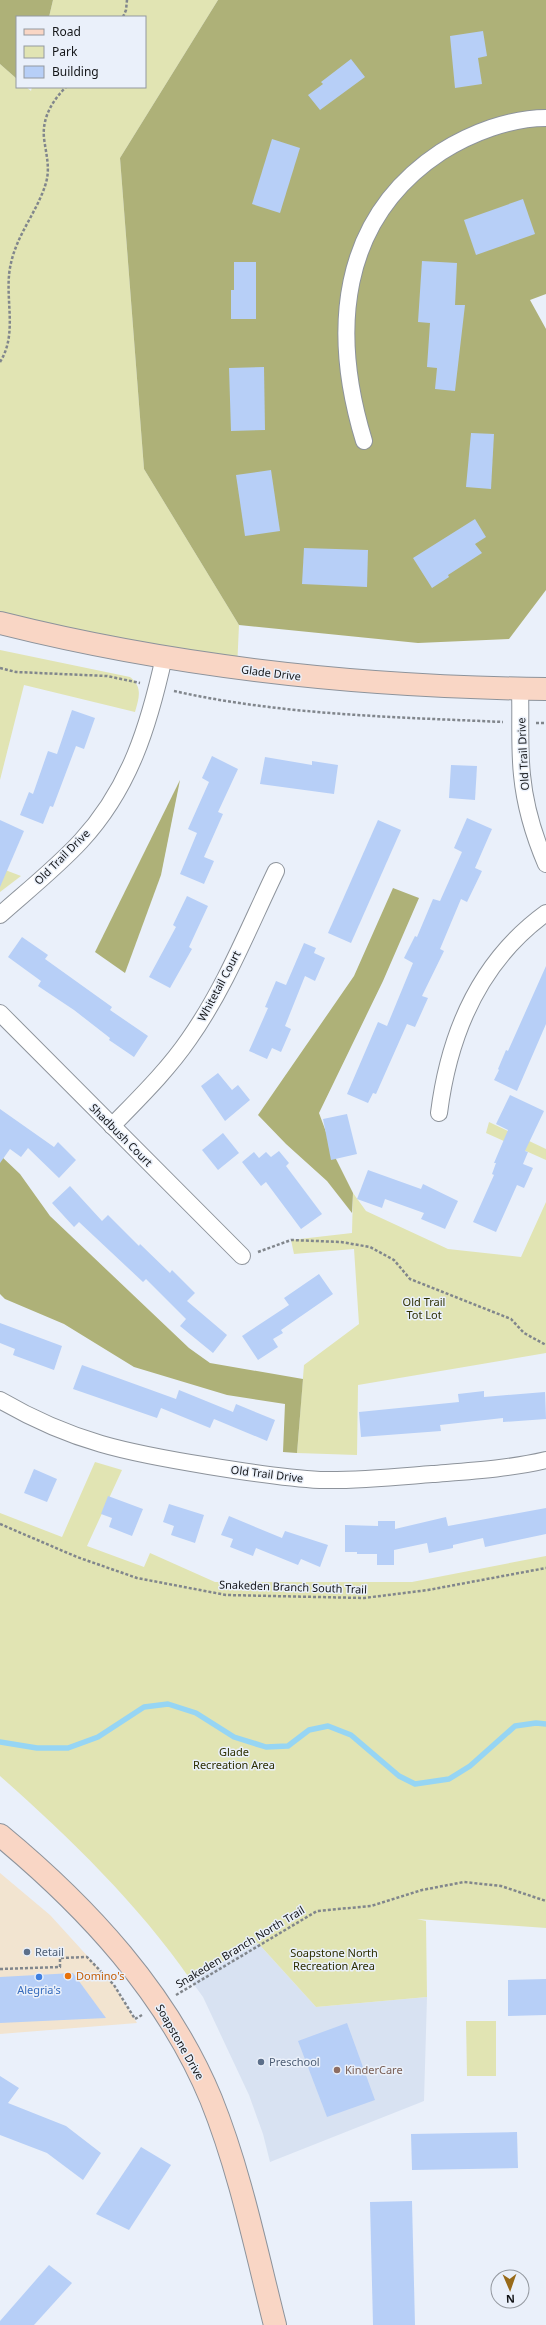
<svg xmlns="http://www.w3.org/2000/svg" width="546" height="2325" viewBox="0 0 546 2325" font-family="'Noto Sans',sans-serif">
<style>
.commercial{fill:#f2e4d0}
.built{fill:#d8e2f2}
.green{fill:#e1e4b3}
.forest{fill:#aeb178}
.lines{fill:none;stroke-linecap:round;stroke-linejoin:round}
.stream{stroke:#96d5f4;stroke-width:5.5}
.building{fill:#b7cff7}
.street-casing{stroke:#8d939b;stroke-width:18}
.secondary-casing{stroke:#8d939b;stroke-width:24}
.path{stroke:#81868c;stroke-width:2.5;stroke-dasharray:3 2;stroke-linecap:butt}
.street{stroke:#fff;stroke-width:16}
.secondary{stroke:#f9d6c5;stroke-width:22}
.service-dot{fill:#5c6f8a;stroke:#eaf0fa;stroke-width:1.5}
.food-dot{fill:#e8710a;stroke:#eaf0fa;stroke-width:1.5}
.shop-dot{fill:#3f7fe0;stroke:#eaf0fa;stroke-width:1.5}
.education-dot{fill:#8d6e63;stroke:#eaf0fa;stroke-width:1.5}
.labels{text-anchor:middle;stroke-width:3;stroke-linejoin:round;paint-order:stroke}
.street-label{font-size:11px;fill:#141619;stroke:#eaf0fa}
.park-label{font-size:11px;fill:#2d2e00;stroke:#eaf0fa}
.service-label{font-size:11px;fill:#4e5e75;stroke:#eaf0fa;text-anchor:start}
.food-label{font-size:11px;fill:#c56008;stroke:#eaf0fa;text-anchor:start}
.shop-label{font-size:11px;fill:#366cbe;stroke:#eaf0fa}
.education-label{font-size:11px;fill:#785e54;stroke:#eaf0fa;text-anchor:start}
</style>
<rect width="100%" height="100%" fill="#eaf0fa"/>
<polygon class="commercial" points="0,1873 50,1915 101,1971 114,1985 137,2023 0,2034"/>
<polygon class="built" points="258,1943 316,2007 427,1997 424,2101 270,2162 263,2134 249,2095 203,1997 190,1979"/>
<g class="green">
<polygon points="53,0 218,0 120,158 144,469 239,625 237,669 0,621 0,64 17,79 17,87 26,87 31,91 32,87 145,87 145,17 49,17"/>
<path d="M0,650L130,677C143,687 139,698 135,712L24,685L0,780Z"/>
<polygon points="0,868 21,876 0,892"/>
<polygon points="489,1122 546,1149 546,1160 486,1133"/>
<polygon points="353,1193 366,1211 448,1249 521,1257 546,1202 546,1353 358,1385 357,1455 297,1453 304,1365 359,1324 354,1249 294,1254 291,1240 352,1233"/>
<path d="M95,1462L122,1470L87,1546L144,1567L150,1553L215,1582H412L546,1556V1928L417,1919L426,1921L427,1997L316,2007L258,1943L190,1979C139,1905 68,1836 0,1776V1513L62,1537Z"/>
<polygon points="496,2021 496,2076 467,2076 466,2021"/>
</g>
<g class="forest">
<polygon points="0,0 53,0 49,17 17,17 17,79 0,64"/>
<polygon points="218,0 546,0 546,294 530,300 546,329 546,590 509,639 418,643 239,625 144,469 120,158"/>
<polygon points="180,780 161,875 125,973 95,952"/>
<polygon points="393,888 419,898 383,981 319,1113 336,1159 353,1193 352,1213 327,1181 286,1144 258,1115 354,976"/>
<polygon points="0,1155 20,1174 50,1216 189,1348 210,1363 303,1379 297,1453 283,1452 285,1404 227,1395 134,1367 64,1324 5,1299 0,1294"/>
</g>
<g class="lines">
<polyline class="stream" points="0,1742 37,1748 68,1748 98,1737 144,1707 168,1704 196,1713 234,1737 266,1747 288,1746 309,1730 328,1726 351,1735 399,1776 415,1784 449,1779 470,1766 515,1726 536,1723 546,1724"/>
</g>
<g class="building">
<polygon points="483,31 487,56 478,58 482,84 455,88 450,36"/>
<polygon points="351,59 365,77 320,110 308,95 323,84 321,82"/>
<polygon points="272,139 300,148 280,213 252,204"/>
<polygon points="523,199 535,234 476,255 464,220"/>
<polygon points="422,261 457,263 455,305 465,305 455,391 435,389 437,368 427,367 430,323 418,322"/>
<polygon points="234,262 256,262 256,319 231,319 231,290 234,290"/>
<polygon points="264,367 265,430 231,431 229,368"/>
<polygon points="471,433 494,434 491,489 466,487"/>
<polygon points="271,470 280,531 245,536 236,475"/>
<polygon points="475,519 486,537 475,544 482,553 448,575 449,577 432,588 413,558"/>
<polygon points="304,548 368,550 367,587 302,584"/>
<polygon points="72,710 95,718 84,749 76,746 53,807 50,806 43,824 20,815 29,792 33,794 48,751 57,754"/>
<polygon points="212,756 238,769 218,812 223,814 204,857 214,861 204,884 180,874 197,833 188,829 209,782 202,778"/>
<polygon points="265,757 312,765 312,761 338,765 334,794 260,784"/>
<polygon points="451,765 477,766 475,800 449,798"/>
<polygon points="467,818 492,829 475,868 482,871 467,902 461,899 440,949 444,951 422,996 428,998 415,1027 407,1024 376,1094 373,1093 368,1103 347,1094 378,1022 387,1026 413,963 404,958 415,936 417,937 433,899 440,901 462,852 454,848"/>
<polygon points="0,820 24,831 0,887"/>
<polygon points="378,820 401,830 351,943 328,933"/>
<polygon points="187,896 208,906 189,947 192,949 170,988 149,977 176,927 173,925"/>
<polygon points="22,937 48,955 45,959 112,1007 110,1010 148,1036 134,1057 109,1040 110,1038 74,1010 38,986 41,981 8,957"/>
<polygon points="304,943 316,948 314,953 325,958 315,981 305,976 285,1026 291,1029 281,1052 272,1048 267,1059 249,1051 268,1008 265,1007 276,981 286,985"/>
<polygon points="546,966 546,1024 517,1091 494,1080 499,1070 498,1069 506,1050 508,1051"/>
<polygon points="218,1073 232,1090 238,1085 250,1100 225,1121 201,1086"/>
<polygon points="510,1095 544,1111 525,1151 528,1152 523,1164 533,1168 524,1188 517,1185 496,1232 473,1222 494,1175 492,1174 496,1163 494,1163 508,1130 496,1124"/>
<polygon points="0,1109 54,1147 58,1142 76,1160 59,1178 28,1148 21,1157 10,1149 0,1163"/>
<polygon points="347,1114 357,1154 331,1160 323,1119"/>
<polygon points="223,1133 239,1153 218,1170 202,1150"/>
<polygon points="279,1151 289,1163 286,1166 322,1214 301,1229 266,1182 261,1186 242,1162 254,1152 259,1158 266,1152 271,1157"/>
<polygon points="368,1170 421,1189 423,1184 458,1201 445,1229 421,1219 424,1213 385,1199 382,1208 357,1199"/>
<polygon points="70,1186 102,1221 108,1215 139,1246 140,1244 170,1273 172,1270 195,1293 187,1301 227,1335 213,1353 180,1326 186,1319 146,1279 143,1282 79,1222 74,1227 52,1203"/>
<polygon points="319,1274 333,1294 281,1330 283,1333 273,1339 278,1347 258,1360 242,1336 289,1305 284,1298"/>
<polygon points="0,1323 62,1346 54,1370 13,1355 15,1349 0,1343"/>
<polygon points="82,1365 176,1399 179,1390 233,1412 236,1404 275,1420 267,1441 214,1419 210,1428 161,1408 157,1418 73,1389"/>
<polygon points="484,1391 484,1397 545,1392 546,1419 503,1422 503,1418 440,1425 441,1431 361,1437 359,1412 459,1402 458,1394"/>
<polygon points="34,1469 57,1479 47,1502 24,1493"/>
<polygon points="108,1496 143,1509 132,1536 109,1527 112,1518 101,1514"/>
<polygon points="169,1504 204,1515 195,1543 171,1535 174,1526 163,1522"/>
<polygon points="546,1508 546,1534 513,1541 485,1547 483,1538 453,1545 453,1548 429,1553 427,1543 394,1550 394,1565 377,1565 377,1554 357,1554 357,1552 345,1552 345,1525 378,1526 378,1521 395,1521 395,1529 446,1517 448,1526"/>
<polygon points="229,1516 282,1538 285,1531 328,1545 320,1567 301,1559 298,1565 256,1548 253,1556 230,1547 233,1539 221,1535"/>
<polygon points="73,1973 106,2018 0,2023 0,1977"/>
<polygon points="546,1979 546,2015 508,2016 508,1980"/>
<polygon points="347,2023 375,2100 327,2117 298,2041"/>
<polygon points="0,2076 19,2088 8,2103 66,2126 101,2153 83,2180 47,2153 0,2135"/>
<polygon points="517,2132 518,2168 412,2170 411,2134"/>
<polygon points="141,2147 171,2165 129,2230 96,2214"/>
<polygon points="412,2201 415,2325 373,2325 370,2202"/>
<polygon points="49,2265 72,2283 34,2325 0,2325 0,2321"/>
</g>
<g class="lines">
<defs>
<g id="street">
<path d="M364,441C331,333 338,220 441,152C471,133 510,118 546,118"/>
<path d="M520,689C521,718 519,747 522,775C525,806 534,836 546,864"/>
<path d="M0,915C27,891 57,867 81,841C130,788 149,725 164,657"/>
<polyline points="0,1013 242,1256"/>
<path d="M439,1113C449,1034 480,961 546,913"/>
<path d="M112,1126C139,1098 167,1071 189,1039C225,988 249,927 276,871"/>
<path d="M0,1400C72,1442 128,1453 209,1466C246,1472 283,1478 320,1480C357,1481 395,1477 432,1474C470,1471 508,1469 546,1460"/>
</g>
<g id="secondary">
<path d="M0,623C179,668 362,687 546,689"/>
<path d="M0,1835C87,1907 167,1993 211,2099C240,2171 256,2250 275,2325"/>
</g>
</defs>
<use href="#street" class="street-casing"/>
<use href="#secondary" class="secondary-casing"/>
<g class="path">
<polyline points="123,17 126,10 127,0"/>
<path d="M0,362C19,332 3,296 11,263C17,235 36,213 45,186C51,169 46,155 44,138C42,118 52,101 66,87"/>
<polyline points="0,668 16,672 107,676 140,683"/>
<path d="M174,691C281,715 394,717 503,722"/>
<polyline points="536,723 546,723"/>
<polyline points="258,1252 291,1240 341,1242 370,1247 394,1260 410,1279 511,1319 524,1333 546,1345"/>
<polyline points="0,1524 77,1557 137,1578 226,1595 364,1598 428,1590 546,1568"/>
<polyline points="0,1969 60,1967 60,1958 87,1957 114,1985 135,2019 142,2015"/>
<polyline points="176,1995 317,1911 371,1906 422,1890 464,1882 501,1886 546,1901"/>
</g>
<use href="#street" class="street"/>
<use href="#secondary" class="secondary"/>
</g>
<g class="service-dot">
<circle cx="27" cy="1952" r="4"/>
<circle cx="261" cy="2062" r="4"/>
</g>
<circle class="food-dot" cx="68" cy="1976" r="4"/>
<circle class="shop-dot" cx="39" cy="1977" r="4"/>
<circle class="education-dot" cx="337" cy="2070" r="4"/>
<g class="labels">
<g class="street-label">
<text transform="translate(271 673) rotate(7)" y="4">Glade Drive</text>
<text transform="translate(523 754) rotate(-93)" y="4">Old Trail Drive</text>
<text transform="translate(62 857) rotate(-45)" y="4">Old Trail Drive</text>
<text transform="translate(219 986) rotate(-62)" y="4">Whitetail Court</text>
<text transform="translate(121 1135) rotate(45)" y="4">Shadbush Court</text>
<text transform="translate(267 1474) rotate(7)" y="4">Old Trail Drive</text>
<text transform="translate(293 1587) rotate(2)" y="4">Snakeden Branch South Trail</text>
<text transform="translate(240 1947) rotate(-31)" y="4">Snakeden Branch North Trail</text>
<text transform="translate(180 2042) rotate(60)" y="4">Soapstone Drive</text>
</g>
<g class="park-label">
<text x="424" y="1306">Old Trail<tspan x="424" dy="13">Tot Lot</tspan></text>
<text x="234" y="1756">Glade<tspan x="234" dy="13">Recreation Area</tspan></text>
<text x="334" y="1957">Soapstone North<tspan x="334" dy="13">Recreation Area</tspan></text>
</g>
<g class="service-label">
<text x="35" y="1956">Retail</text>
<text x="269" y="2066">Preschool</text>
</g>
<g class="food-label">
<text x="76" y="1980">Domino's</text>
</g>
<g class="shop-label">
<text x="39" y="1994">Alegria's</text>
</g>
<g class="education-label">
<text x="345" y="2074">KinderCare</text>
</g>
</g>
<rect x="16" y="16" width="130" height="72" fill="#eaf0fa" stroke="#9499a0"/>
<rect x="24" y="29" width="20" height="6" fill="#f9d6c5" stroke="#9499a0"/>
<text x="52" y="36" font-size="12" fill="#141619">Road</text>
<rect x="24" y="46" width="20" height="12" fill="#e1e4b3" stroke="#9499a0"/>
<text x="52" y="56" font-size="12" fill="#141619">Park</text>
<rect x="24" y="66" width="20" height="12" fill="#b7cff7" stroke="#9499a0"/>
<text x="52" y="76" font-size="12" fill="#141619">Building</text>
<g transform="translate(510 2289) rotate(178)"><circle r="19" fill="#eaf0fa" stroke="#9499a0"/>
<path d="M0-3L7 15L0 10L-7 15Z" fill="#986a19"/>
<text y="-6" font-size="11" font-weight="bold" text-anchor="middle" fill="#141619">N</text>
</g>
</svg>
